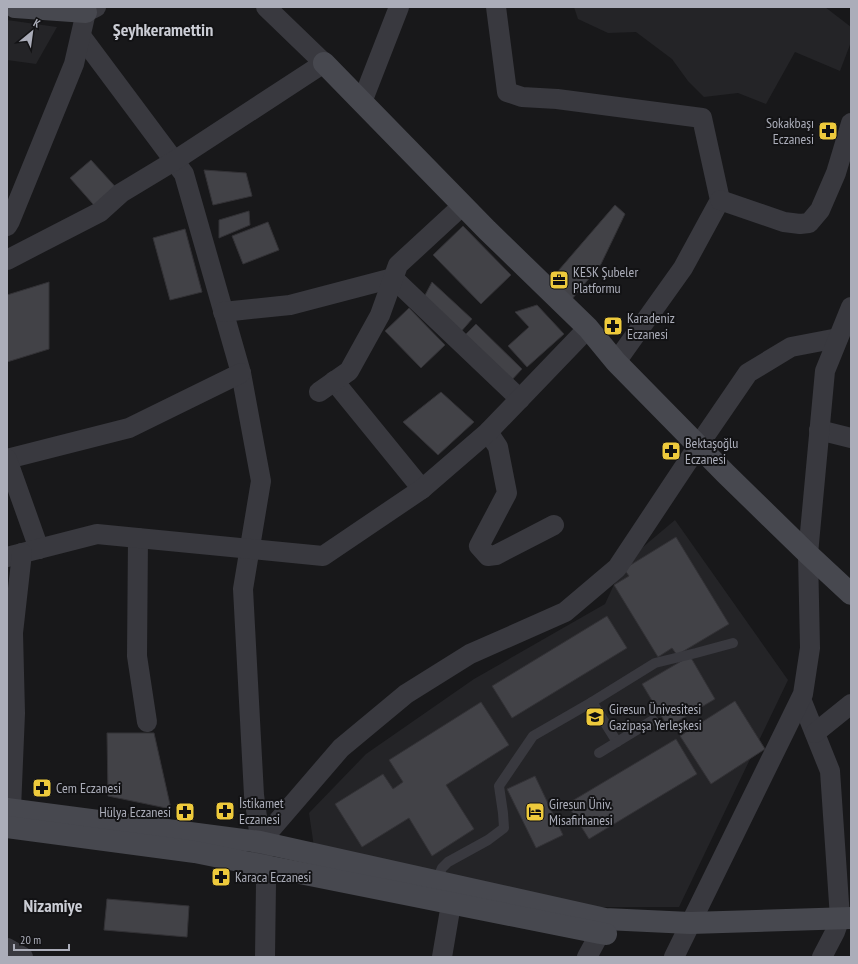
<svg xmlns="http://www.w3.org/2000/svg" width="858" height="964" viewBox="0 0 858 964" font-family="'PT Sans Narrow',sans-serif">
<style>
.built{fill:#242427}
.building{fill:#424247;stroke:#333236}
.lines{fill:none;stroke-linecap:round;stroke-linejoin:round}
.lane{stroke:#39393f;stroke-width:10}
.street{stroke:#39393f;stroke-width:20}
.secondary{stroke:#47484f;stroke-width:22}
.labels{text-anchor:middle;stroke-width:4;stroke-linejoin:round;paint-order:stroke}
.poi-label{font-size:14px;fill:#abadb9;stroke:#131315;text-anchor:start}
.district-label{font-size:18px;font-weight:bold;fill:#cbcdd5;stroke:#131315}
</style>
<rect width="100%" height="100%" fill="#18181a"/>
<g class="built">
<polygon points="574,7 825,7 851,27 851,42 840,71 795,52 766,104 738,93 704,97 688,81 672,59 636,32 608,33 578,19"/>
<polygon points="7,20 57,27 36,64 7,60"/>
<polygon points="675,520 788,680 679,907 525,907 314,847 309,813 366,754 474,679 605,604 624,563"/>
</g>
<g class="building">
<polygon points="91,160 121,193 100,212 70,178"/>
<polygon points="204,170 246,173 252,196 213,205"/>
<polygon points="615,205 625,214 601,264 572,299 552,278"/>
<polygon points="249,211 250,225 219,238 219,220"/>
<polygon points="268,222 279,250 243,264 232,236"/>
<polygon points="463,226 511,275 481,304 433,255"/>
<polygon points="185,229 202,292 170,300 153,238"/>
<polygon points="49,282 49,349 7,362 7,295"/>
<polygon points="432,282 472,319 459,334 423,299"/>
<polygon points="537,305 564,334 527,367 508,346 529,327 515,312"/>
<polygon points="409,308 445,345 421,368 385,331"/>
<polygon points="476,324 522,369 509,383 462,338"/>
<polygon points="441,392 474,422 438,455 403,422"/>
<polygon points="676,537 729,624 677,655 672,648 658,657 614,585 629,576 624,569"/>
<polygon points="607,616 627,648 512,718 492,686"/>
<polygon points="690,656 715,699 668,727 642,684"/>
<polygon points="735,701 765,749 711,784 680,736"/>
<polygon points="481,702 509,745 446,785 474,829 432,856 409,818 362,847 335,804 383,774 393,789 403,782 389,760"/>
<polygon points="107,733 154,733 171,809 108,796"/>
<polygon points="676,739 697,774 589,839 567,804"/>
<polygon points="535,776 563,835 536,848 507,789"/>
<polygon points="107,899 189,906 187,937 104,930"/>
</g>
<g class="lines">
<g class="lane">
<polyline points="592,702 617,742"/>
<polyline points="599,753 653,720"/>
<polyline points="436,882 442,868 448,862 488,840 504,828 503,813 499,786 533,736 592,702 655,663 696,653 733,643"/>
</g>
<g class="street">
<polyline points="496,7 507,92 522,97 557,99 702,118 720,200 683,268 616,362"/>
<polyline points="81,36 184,174 241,373 261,481 243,589 254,795 266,883 265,957"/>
<polyline points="362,102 399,7"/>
<polyline points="720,200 784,222 800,224 809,223 820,210 836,173 851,123"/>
<polyline points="7,226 10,221 74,64 86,12 96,7"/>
<polyline points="7,260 100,212 121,193 174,161 324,63 266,7"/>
<polyline points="223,312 290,305 393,278 520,399"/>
<polyline points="334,381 422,489"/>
<polyline points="319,392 349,371 380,315 398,265 463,205"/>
<polyline points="819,430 851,438"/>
<polyline points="488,432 498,447 507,493 479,546 488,556 496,555 554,525"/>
<polyline points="7,459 129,428 241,373"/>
<polyline points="7,459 39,549"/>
<polyline points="138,538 137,656 147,722"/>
<polyline points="7,557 97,534 323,556 422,489 488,432 588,328"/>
<polyline points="801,699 830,771 840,918 835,932 822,957"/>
<polyline points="815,733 851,704"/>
<polyline points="11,809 15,713 13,633 22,553"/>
<polyline points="260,842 341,748 406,694 470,654 565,612 617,568 698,446 748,373 791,347 838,338"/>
<polyline points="7,948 23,957"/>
<polyline points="442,957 451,904"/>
<polyline points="587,957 600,933"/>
<polyline points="674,957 803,694 810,648 808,554 825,371 851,307"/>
</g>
<g class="secondary">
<polyline points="15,7 86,12"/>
<polyline points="324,63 362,102 487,230 588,328 616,362 726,474 808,554 851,594"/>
<polyline points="7,809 260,842 605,919 690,923 851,918"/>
<polyline points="7,827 195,852 600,933 606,934"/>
</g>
</g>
<defs>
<symbol id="pharmacy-square" viewBox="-11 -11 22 22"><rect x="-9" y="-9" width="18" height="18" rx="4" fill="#eeca3c" stroke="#131315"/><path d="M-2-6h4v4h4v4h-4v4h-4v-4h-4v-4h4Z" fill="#111"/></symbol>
<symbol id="office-square" viewBox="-11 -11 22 22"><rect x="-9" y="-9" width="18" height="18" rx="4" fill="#eeca3c" stroke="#131315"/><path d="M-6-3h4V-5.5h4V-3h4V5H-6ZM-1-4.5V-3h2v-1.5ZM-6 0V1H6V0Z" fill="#111"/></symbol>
<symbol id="university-square" viewBox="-11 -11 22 22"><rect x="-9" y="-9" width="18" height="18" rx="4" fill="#eeca3c" stroke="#131315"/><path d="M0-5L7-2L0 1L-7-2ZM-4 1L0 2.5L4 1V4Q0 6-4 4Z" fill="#111"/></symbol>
<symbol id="hotel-square" viewBox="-11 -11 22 22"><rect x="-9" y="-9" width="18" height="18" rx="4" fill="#eeca3c" stroke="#131315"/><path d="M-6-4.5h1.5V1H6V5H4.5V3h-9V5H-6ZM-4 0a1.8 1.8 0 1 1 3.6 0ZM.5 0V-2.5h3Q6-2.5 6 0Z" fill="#111"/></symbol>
</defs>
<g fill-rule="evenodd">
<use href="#pharmacy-square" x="817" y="120" width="22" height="22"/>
<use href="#office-square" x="548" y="269" width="22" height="22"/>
<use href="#pharmacy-square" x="602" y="315" width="22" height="22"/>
<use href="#pharmacy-square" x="660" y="440" width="22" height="22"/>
<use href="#university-square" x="584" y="706" width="22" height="22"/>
<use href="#pharmacy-square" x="31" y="777" width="22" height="22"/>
<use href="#pharmacy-square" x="214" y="800" width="22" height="22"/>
<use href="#pharmacy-square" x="174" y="801" width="22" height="22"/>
<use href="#hotel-square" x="524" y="801" width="22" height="22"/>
<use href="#pharmacy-square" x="210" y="866" width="22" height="22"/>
</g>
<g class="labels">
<g class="poi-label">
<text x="814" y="128" text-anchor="end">Sokakbaşı<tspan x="814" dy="16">Eczanesi</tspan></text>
<text x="573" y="277">KESK Şubeler<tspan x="573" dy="16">Platformu</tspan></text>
<text x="627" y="323">Karadeniz<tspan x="627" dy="16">Eczanesi</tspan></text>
<text x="685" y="448">Bektaşoğlu<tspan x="685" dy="16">Eczanesi</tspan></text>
<text x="609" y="714">Giresun Ünivesitesi<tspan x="609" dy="16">Gazipaşa Yerleşkesi</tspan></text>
<text x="56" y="793">Cem Eczanesi</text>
<text x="239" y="808">İstikamet<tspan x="239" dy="16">Eczanesi</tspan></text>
<text x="549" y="809">Giresun Üniv.<tspan x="549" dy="16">Misafirhanesi</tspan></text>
<text x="171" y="817" text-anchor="end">Hülya Eczanesi</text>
<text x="235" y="882">Karaca Eczanesi</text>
</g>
<g class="district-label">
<text x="163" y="36">Şeyhkeramettin</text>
<text x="53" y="912">Nizamiye</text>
</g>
</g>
<rect width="858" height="964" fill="none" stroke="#abadb9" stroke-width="16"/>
<g transform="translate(32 32) rotate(29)" stroke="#131315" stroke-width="3" paint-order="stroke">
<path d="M0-3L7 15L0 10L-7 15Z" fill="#abadb9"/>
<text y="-6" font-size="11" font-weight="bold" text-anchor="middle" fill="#abadb9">K</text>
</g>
<path d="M14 944v6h55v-6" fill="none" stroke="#abadb9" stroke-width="2"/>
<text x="20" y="944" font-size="12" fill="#abadb9" stroke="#131315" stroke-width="3" paint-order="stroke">20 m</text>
</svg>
